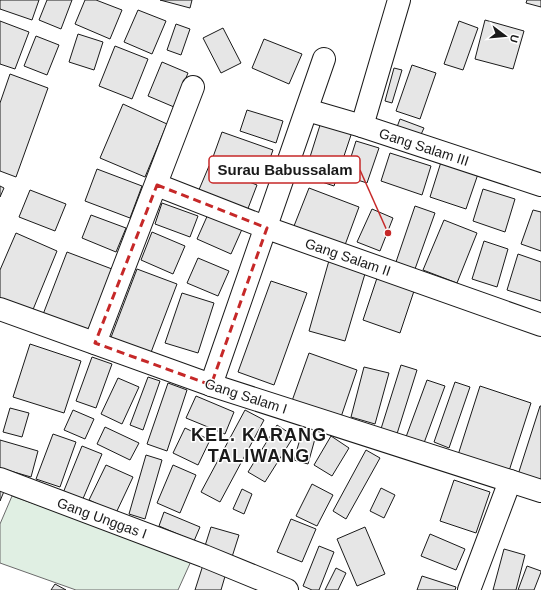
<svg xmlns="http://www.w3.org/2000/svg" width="541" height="590" viewBox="0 0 541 590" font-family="Helvetica,sans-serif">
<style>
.green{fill:#e0efe3;stroke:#6a6a6a}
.building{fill:#e6e6e6;stroke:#1a1a1a}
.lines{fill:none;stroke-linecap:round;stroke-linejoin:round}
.minor-casing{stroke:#1a1a1a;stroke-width:24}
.minor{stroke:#fff;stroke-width:22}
.marked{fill:none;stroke:#c62828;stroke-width:3;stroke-dasharray:8 5;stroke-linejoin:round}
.labels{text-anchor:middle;stroke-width:3;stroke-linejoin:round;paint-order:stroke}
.street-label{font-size:14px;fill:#1a1a1a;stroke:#fff}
.district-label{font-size:18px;font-weight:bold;letter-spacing:1px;fill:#1a1a1a;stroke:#fff}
.leader{fill:none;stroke:#c62828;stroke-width:1.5}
.callout-dot{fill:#c62828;stroke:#fff;stroke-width:1.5}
.callout{fill:#fff;stroke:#c62828;stroke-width:1.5}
.callout-label{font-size:15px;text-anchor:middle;font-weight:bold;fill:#1a1a1a}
</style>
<rect width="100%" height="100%" fill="#fff"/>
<polygon class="green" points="12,496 192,559 178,590 76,590 0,563 0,524"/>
<g class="building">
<polygon points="0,0 39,0 32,20 0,9"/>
<polygon points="47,0 72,0 61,29 39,20"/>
<polygon points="85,0 96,0 122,10 110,39 75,24"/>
<polygon points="160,0 192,0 190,8"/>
<polygon points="527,0 541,0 541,7 526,3"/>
<polygon points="138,10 166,21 152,54 124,42"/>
<polygon points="485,20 524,31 513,69 475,59"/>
<polygon points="0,21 29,32 15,69 0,64"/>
<polygon points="459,21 478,28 463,70 444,64"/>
<polygon points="176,24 190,29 181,55 167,50"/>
<polygon points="223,28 241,63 221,73 203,38"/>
<polygon points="78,34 103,42 94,70 69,62"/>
<polygon points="36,36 59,45 47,75 24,66"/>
<polygon points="264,39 302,54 289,84 252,68"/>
<polygon points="115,46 148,59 132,99 99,86"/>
<polygon points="162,62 188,73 174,107 148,96"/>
<polygon points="412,65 436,73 420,119 396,111"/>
<polygon points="394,68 402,70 392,103 385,101"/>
<polygon points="10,74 48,88 16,177 0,171 0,103"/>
<polygon points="123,104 167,124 145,177 100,158"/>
<polygon points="247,110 283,121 276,143 240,131"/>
<polygon points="400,119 424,128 417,143 394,135"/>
<polygon points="321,122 352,132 334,186 304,176"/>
<polygon points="222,132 273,150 264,175 213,157"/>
<polygon points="356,141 379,148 367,183 345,176"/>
<polygon points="390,153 431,166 422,195 381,181"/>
<polygon points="441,162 478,174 466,209 430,197"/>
<polygon points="209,166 257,185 247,211 198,192"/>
<polygon points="97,169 142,186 130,218 85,201"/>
<polygon points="0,186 4,188 0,197"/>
<polygon points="309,188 359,207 345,245 294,226"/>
<polygon points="483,189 515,199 505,232 473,221"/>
<polygon points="30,190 66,204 55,231 19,217"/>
<polygon points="162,203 198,216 190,237 155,224"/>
<polygon points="415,206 435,213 415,269 396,262"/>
<polygon points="372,209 393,218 380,251 357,242"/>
<polygon points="533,210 541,212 541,251 521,244"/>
<polygon points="209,212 243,227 231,254 197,239"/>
<polygon points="91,215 126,228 116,252 82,238"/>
<polygon points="444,220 477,233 457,283 423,270"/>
<polygon points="152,232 185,246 173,274 141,260"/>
<polygon points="16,233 57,251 32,312 0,298 0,270"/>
<polygon points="484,241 508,249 497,287 472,279"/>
<polygon points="67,252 112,269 87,335 42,317"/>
<polygon points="518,254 541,262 541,301 507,290"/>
<polygon points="330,257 367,267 345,341 309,331"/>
<polygon points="198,258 229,271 218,296 187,283"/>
<polygon points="137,269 177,284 150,355 110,340"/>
<polygon points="377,278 414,291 400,333 363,320"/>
<polygon points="271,281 307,293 274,385 238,372"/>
<polygon points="182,293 214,303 198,353 165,343"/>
<polygon points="30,344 81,361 64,413 13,397"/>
<polygon points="309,353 357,370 341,417 292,401"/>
<polygon points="92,357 112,364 96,408 76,401"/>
<polygon points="401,365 417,370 396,437 380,432"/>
<polygon points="364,367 389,373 375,424 351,417"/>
<polygon points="148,377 160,381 143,430 130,425"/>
<polygon points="118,378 139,387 122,424 101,414"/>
<polygon points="427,380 445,386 424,443 406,437"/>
<polygon points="455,382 470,387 449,448 434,442"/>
<polygon points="168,383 187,390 167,451 147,444"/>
<polygon points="480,386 531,403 509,471 458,455"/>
<polygon points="196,396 234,412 225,434 186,418"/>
<polygon points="540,406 541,406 541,489 516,481"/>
<polygon points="10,408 29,413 22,437 3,432"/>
<polygon points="73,410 94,419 85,439 64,430"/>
<polygon points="245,410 264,420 220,502 201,492"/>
<polygon points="277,425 294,436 265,482 248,472"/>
<polygon points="105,427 139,443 130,460 97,444"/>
<polygon points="185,428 210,440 198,465 173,453"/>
<polygon points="302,432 316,435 308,464 294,460"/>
<polygon points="53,434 76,442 60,487 36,479"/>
<polygon points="331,436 349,448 332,476 314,465"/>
<polygon points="0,440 38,451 31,477 0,468"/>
<polygon points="82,446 102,454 82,501 63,493"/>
<polygon points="366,450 380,458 346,519 333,511"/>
<polygon points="146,455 162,460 145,519 129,514"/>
<polygon points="106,465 133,477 116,513 89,500"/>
<polygon points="173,465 196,475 180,513 157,503"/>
<polygon points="454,480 490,492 476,533 440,521"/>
<polygon points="312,484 333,495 317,526 296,516"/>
<polygon points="0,487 5,489 0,501"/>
<polygon points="381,488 395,495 384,518 370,511"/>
<polygon points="242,489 252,494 244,514 233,509"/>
<polygon points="164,512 200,527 194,541 159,526"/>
<polygon points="291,519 316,529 302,562 277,552"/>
<polygon points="211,527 239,535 232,557 204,549"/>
<polygon points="365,527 385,574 357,586 337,539"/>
<polygon points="430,534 465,549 456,570 421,556"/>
<polygon points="319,546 334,552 319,590 312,590 303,586"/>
<polygon points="504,549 525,555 516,590 493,590"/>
<polygon points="203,565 226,573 221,590 195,590"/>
<polygon points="527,566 541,571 541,572 534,590 518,590"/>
<polygon points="336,568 346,573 338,590 325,590"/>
<polygon points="422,576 456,587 455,590 417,590"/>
<polygon points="55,584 66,590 51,590"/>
</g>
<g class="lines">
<defs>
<g id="minor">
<polyline points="307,110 362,126 541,185"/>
<polyline points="362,126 399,0"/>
<polyline points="157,185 267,228 541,325"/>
<polyline points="0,309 211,385 541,491"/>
<polyline points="95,343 193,87"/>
<polyline points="211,385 324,59"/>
<polyline points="0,479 204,556 287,590"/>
<polyline points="469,590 510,481"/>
</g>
</defs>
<use href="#minor" class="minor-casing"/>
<use href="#minor" class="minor"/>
</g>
<path class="marked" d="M157,185L267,228L211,385L95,343Z"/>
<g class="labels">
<g class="street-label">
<text transform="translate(424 147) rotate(18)" y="5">Gang Salam III</text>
<text transform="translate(348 257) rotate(19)" y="5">Gang Salam II</text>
<text transform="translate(246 396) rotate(18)" y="5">Gang Salam I</text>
<text transform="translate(102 518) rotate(20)" y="5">Gang Unggas I</text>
</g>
<g class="district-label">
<text x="259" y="441">KEL. KARANG<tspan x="259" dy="21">TALIWANG</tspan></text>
</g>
</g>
<path class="leader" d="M388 233L360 170"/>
<circle class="callout-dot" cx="388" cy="233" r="4"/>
<rect class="callout" x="209" y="156" width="151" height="27" rx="4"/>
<g class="callout-label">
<text x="285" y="175">Surau Babussalam</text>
</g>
<g transform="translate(505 36) rotate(106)" stroke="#ffffff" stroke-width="3" paint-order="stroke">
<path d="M0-3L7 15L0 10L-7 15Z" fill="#1a1a1a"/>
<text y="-6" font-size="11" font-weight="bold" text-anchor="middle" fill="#1a1a1a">U</text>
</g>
</svg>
